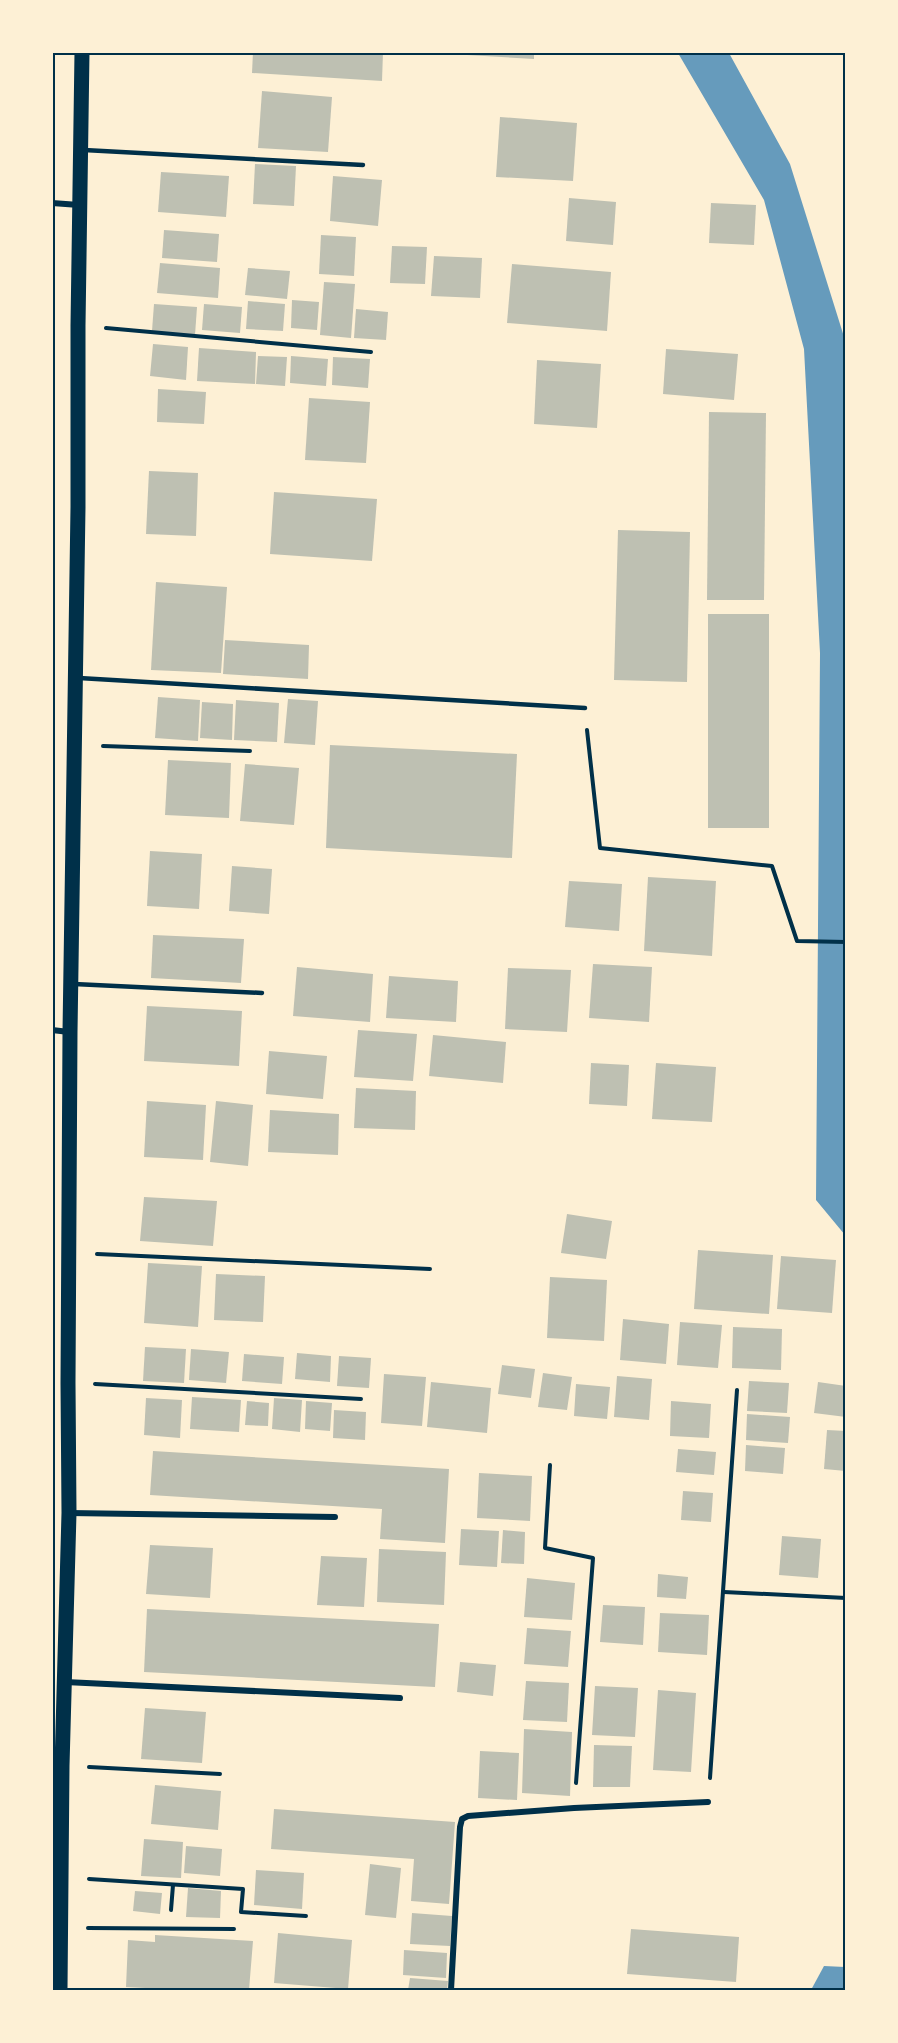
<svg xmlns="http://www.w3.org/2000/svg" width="898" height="2043" viewBox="0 0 898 2043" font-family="'IBM Plex Serif',serif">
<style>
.water{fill:#669bbc}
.building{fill:#bec0b2}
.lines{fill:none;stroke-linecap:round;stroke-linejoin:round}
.path{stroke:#003049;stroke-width:4}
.service{stroke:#003049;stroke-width:4.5}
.minor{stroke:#003049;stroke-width:6}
.primary{stroke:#003049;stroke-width:15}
.neatline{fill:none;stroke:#003049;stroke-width:2}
</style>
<rect width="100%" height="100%" fill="#fdf0d5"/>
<g class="water">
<polygon points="678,53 729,53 790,164 845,340 845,1235 816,1200 820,653 804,349 764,200"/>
<polygon points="824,1966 845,1967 845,1990 811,1990"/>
</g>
<g class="building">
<polygon points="253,52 383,52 382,81 252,73"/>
<polygon points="468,52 534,52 534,59 467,55"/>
<polygon points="262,91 332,97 328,152 258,148"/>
<polygon points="500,117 577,123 573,181 496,177"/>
<polygon points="255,164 296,166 294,206 253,204"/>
<polygon points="161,172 229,176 226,217 158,212"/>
<polygon points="333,176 382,180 378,226 330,221"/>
<polygon points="569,198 616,202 613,245 566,241"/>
<polygon points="711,203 756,205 754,245 709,243"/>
<polygon points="164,230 219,234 217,262 162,258"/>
<polygon points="321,235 356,237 354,276 319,274"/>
<polygon points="392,246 427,247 425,284 390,283"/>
<polygon points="434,256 482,258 480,298 431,296"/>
<polygon points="160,263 220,268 218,298 157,293"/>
<polygon points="512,264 611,272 607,331 507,323"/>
<polygon points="248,268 290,271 287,299 245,295"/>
<polygon points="324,282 355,284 351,338 320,335"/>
<polygon points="292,300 319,302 317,330 291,328"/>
<polygon points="248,301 285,304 283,331 246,329"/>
<polygon points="154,304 197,307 195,335 152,331"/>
<polygon points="204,304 242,307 240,333 202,330"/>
<polygon points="356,309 388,312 386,340 354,338"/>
<polygon points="153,344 188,347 186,380 150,376"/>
<polygon points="199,348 256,352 255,384 197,381"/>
<polygon points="666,349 738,354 734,400 663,394"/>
<polygon points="258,356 287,357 285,386 256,384"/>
<polygon points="291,356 328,359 326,386 290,383"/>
<polygon points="333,357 370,359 368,388 332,385"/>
<polygon points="537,360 601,364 597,428 534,424"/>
<polygon points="158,389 206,392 204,424 157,422"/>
<polygon points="309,398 370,402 366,463 305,460"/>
<polygon points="709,412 766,413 764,600 707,600"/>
<polygon points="149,471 198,473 196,536 146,534"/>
<polygon points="274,492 377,499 372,561 270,554"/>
<polygon points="618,530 690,532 687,682 614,680"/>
<polygon points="156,582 227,587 221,673 151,670"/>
<rect x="708" y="614" width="61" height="214"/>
<polygon points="225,640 309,645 308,679 223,674"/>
<polygon points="158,697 200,700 198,741 155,738"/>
<polygon points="288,699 318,701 315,745 284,743"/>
<polygon points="236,700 279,703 277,742 234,740"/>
<polygon points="202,702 233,704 232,740 200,738"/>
<polygon points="330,745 517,754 512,858 326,848"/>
<polygon points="168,760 231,763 229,818 165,815"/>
<polygon points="245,764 299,768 294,825 240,821"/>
<polygon points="150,851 202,854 199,909 147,906"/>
<polygon points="232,866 272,869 269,914 229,911"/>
<polygon points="648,877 716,881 712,956 644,951"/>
<polygon points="569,881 622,884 619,931 565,927"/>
<polygon points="153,935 244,939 241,983 151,978"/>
<polygon points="593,964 652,967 649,1022 589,1018"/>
<polygon points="297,967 373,974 370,1022 293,1016"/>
<polygon points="508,968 571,970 567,1032 505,1029"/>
<polygon points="389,976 458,981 456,1022 386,1018"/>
<polygon points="147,1006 242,1011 239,1066 144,1061"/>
<polygon points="358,1030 417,1034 413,1081 354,1077"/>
<polygon points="433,1035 506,1042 503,1083 429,1076"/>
<polygon points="269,1051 327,1056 323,1099 266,1094"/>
<polygon points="591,1063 629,1065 627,1106 589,1104"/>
<polygon points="656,1063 716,1067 712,1122 652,1119"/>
<polygon points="356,1088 416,1091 415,1130 354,1128"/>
<polygon points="147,1101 206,1105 203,1160 144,1157"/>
<polygon points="216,1101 253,1105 248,1166 210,1162"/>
<polygon points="270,1110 339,1114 338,1155 268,1152"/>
<polygon points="144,1197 217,1201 213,1246 140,1241"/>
<polygon points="567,1214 612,1221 606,1259 561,1253"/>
<polygon points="698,1250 773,1255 769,1314 694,1309"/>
<polygon points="781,1256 836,1260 832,1313 777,1309"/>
<polygon points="148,1263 202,1266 198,1327 144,1323"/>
<polygon points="216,1274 265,1276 263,1322 214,1320"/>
<polygon points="550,1277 607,1280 604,1341 547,1338"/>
<polygon points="623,1319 669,1324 666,1364 620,1360"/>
<polygon points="680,1322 722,1325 718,1368 677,1365"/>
<polygon points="733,1327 782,1329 781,1370 732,1368"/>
<polygon points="145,1347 186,1349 184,1383 143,1381"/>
<polygon points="191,1349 229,1352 226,1383 189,1380"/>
<polygon points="297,1353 331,1356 330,1382 295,1379"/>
<polygon points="244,1354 284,1357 282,1384 242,1381"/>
<polygon points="339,1356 371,1358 369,1388 337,1386"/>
<polygon points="502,1365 535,1369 531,1398 498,1394"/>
<polygon points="543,1373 572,1377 567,1410 538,1407"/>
<polygon points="384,1374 426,1377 422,1426 381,1423"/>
<polygon points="617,1376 652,1379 649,1420 614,1417"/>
<polygon points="749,1381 789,1383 787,1413 747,1411"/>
<polygon points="431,1382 491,1388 487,1433 427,1427"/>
<polygon points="818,1382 846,1386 846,1417 814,1413"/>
<polygon points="576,1384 610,1387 607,1419 574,1416"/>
<polygon points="192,1397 241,1400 239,1432 190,1429"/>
<polygon points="146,1398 182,1400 180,1438 144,1435"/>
<polygon points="274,1398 302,1400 300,1432 272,1429"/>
<polygon points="247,1401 269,1403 268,1426 245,1425"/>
<polygon points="306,1401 332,1403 330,1431 305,1429"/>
<polygon points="671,1401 711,1404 709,1438 670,1436"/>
<polygon points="334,1410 366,1412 365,1440 333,1438"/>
<polygon points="747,1414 790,1417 788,1443 746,1440"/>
<polygon points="827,1430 846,1431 846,1471 824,1469"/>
<polygon points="746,1445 785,1448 783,1474 745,1471"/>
<polygon points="678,1449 716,1452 714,1475 676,1472"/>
<polygon points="153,1451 449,1469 445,1543 380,1539 382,1509 150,1495"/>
<polygon points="479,1473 532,1476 530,1521 477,1518"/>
<polygon points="683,1491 713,1493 711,1522 681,1520"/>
<polygon points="461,1529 499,1531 497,1567 459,1565"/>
<polygon points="503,1530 525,1532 524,1564 501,1563"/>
<polygon points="782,1536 821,1539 818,1578 779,1575"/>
<polygon points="150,1545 213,1548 210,1598 146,1594"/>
<polygon points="379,1549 446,1552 444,1605 377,1602"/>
<polygon points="321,1556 367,1558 364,1607 317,1605"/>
<polygon points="658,1574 688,1577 686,1599 657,1597"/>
<polygon points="527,1578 575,1583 572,1620 524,1617"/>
<polygon points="603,1605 645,1607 643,1645 600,1642"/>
<polygon points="147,1609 439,1624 435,1687 144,1672"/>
<polygon points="660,1613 709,1615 707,1655 658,1652"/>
<polygon points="527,1628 571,1631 568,1667 524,1664"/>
<polygon points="460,1662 496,1665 493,1696 457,1692"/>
<polygon points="526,1681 569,1683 567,1722 523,1720"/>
<polygon points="595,1686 638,1688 635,1737 592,1735"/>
<polygon points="658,1690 696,1693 691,1772 653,1770"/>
<polygon points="145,1708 206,1712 202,1763 141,1759"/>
<polygon points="524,1729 572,1732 570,1796 522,1793"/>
<polygon points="594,1745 632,1746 630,1787 593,1787"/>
<polygon points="480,1751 519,1753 517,1800 478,1798"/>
<polygon points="155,1785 221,1791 218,1830 151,1824"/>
<polygon points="274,1809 455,1822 449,1904 411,1901 414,1859 271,1849"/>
<polygon points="144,1839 183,1842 181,1878 141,1876"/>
<polygon points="186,1846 222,1849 220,1876 184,1873"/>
<polygon points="370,1864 401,1868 396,1918 365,1915"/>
<polygon points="256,1870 304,1873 302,1909 254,1905"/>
<polygon points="188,1888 221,1891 220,1918 186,1917"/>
<polygon points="135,1891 162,1893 160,1914 133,1911"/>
<polygon points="412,1913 452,1916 450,1946 410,1944"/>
<polygon points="631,1929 739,1937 736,1982 627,1974"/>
<polygon points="278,1933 352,1940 348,1989 274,1983"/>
<polygon points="155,1935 253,1941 249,1990 184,1990 126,1987 128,1940 155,1942"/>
<polygon points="404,1950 447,1953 446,1978 403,1975"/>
<polygon points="410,1978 448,1981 447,1990 408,1990"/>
</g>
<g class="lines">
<g class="path">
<polyline points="106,328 371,352"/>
<polyline points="587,730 600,848 772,866 797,941 846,942"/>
<polyline points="103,746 250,751"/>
<polyline points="97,1254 430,1269"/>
<polyline points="95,1384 361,1399"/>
<polyline points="550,1465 545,1548 593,1558 576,1783"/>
<polyline points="724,1592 846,1598"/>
<polyline points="89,1767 220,1774"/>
<polyline points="710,1778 737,1390"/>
<polyline points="89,1879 243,1889 241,1912 306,1916"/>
<polyline points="171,1910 173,1885"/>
<polyline points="88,1928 234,1929"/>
</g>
<g class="service">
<polyline points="84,150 363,165"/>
<polyline points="79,678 585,708"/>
<polyline points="74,984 262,993"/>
</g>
<g class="minor">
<polyline points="52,203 79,205"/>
<polyline points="52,1030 69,1032"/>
<polyline points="69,1513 335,1517"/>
<polyline points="65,1682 400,1698"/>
<polyline points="451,1990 460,1827 462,1819 468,1816 574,1808 708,1802"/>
</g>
<polyline class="primary" points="60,1990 62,1766 69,1513 68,1383 70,1032 78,507 78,326 82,52"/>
</g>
<rect width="898" height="2043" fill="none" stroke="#fdf0d5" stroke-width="108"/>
<rect x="54" y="54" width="790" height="1935" class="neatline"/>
</svg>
